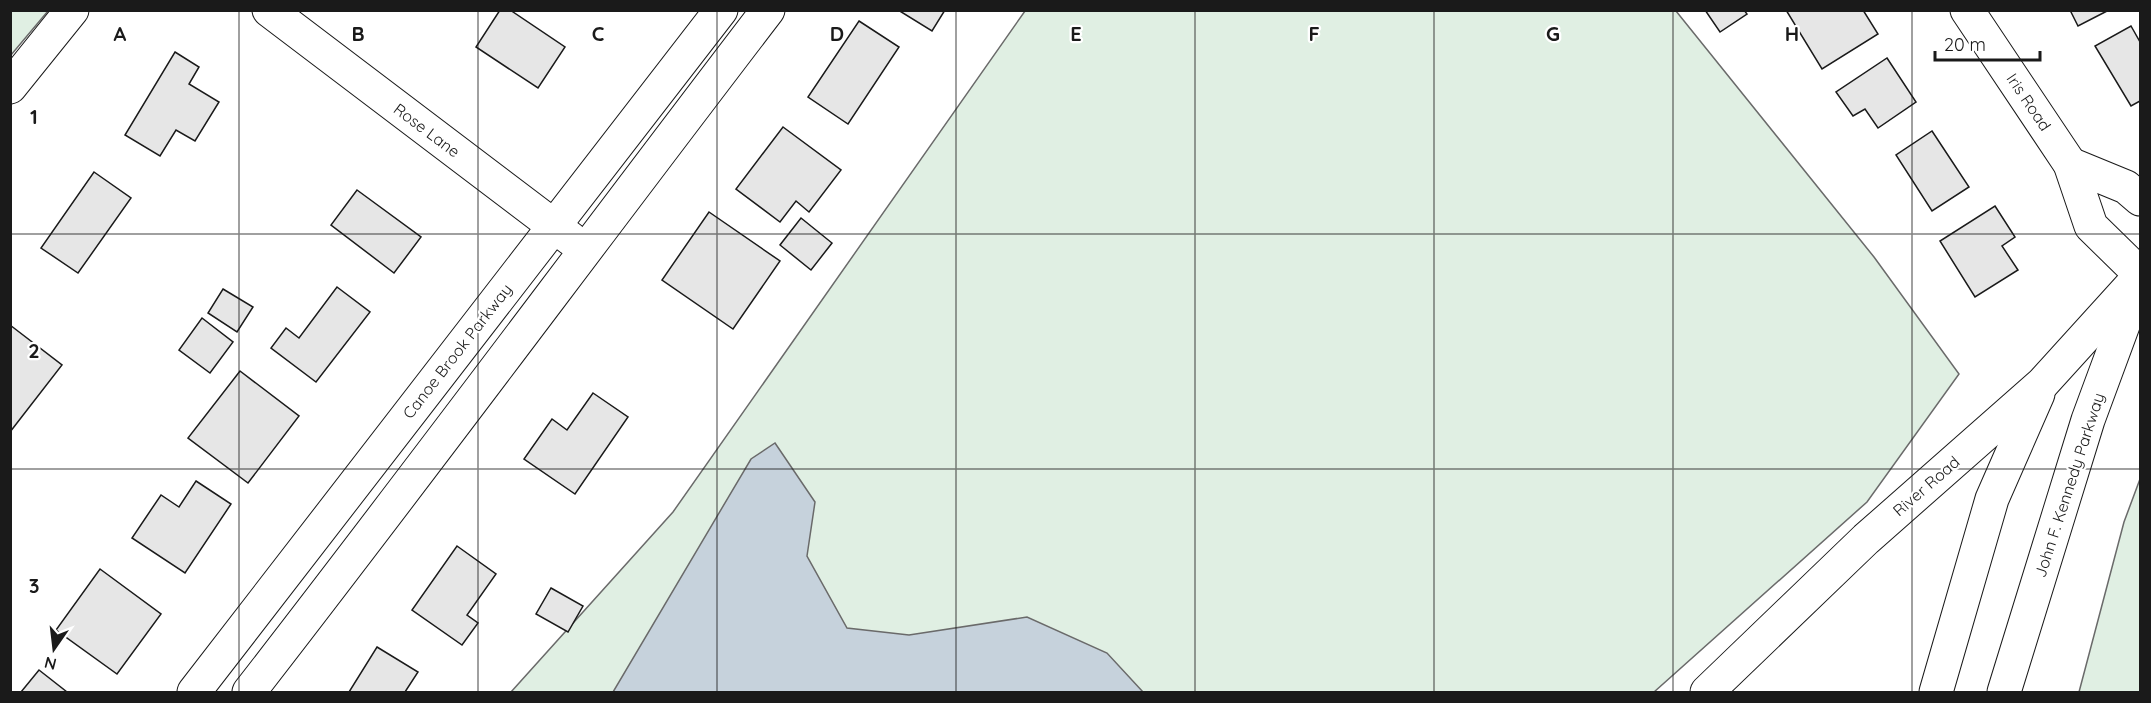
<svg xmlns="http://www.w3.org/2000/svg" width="2151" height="703" viewBox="0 0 2151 703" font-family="Quicksand,sans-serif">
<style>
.green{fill:#e0efe3;stroke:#6a6a6a;stroke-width:1.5}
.water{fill:#c6d2dc;stroke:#6a6a6a;stroke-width:1.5}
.building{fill:#e6e6e6;stroke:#1a1a1a;stroke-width:1.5}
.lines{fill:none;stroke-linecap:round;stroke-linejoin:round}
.minor-casing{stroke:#1a1a1a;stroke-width:35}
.major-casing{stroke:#1a1a1a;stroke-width:35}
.minor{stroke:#fff;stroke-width:33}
.major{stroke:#fff;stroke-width:33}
.grid{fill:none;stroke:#1a1a1a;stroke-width:1.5;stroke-opacity:0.55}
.labels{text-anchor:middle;stroke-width:4.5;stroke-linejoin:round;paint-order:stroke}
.street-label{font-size:16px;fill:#1a1a1a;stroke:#fff}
.grid-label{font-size:20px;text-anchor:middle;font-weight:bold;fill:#1a1a1a;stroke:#fff;stroke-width:4.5;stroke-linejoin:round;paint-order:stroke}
</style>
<rect width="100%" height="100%" fill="#fff"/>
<g class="green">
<polygon points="11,10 48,11 11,55 10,11"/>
<polygon points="1025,11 1676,11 1874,257 1959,374 1867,502 1654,692 511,692 673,512"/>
<polygon points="2140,479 2140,692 2079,692 2124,522"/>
</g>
<polygon class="water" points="775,443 815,502 807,556 847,628 909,635 1027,617 1107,653 1143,692 613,692 751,459"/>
<g class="building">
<polygon points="500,10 510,10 565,47 538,88 476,47"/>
<polygon points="898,10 945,10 932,31"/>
<polygon points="1705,10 1744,10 1747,14 1720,32"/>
<polygon points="1786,10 1863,10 1878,34 1822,69"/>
<polygon points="2070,10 2109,10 2078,26"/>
<polygon points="859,21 899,47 848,124 808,97"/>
<polygon points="2131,26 2140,42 2140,101 2131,106 2095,46"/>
<polygon points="175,52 199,67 189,84 219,102 195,141 176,130 160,156 125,135"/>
<polygon points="1887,58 1916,102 1878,128 1865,109 1853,116 1836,92"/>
<polygon points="783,127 841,170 809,212 796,201 780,222 736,189"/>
<polygon points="1932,131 1969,187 1932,211 1896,155"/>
<polygon points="94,172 131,198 78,273 41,248"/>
<polygon points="357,190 421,237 394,273 331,225"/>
<polygon points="1995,206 2015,237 2002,246 2018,270 1975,297 1940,241"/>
<polygon points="709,212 780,261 733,329 662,280"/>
<polygon points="801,218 832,243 811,270 780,245"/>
<polygon points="337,287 370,312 316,382 271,348 286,328 299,338"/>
<polygon points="223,289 253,307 237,332 208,313"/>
<polygon points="202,318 233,342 210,373 179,350"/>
<polygon points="10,325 62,365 10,432"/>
<polygon points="240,371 299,416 248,483 188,438"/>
<polygon points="593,393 628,417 575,494 524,459 552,419 567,430"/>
<polygon points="196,481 231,504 185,573 132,538 161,495 179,507"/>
<polygon points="457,546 496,574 467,615 478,623 462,645 412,610"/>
<polygon points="100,569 161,614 117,674 56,630"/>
<polygon points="551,588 583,606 568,632 536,614"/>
<polygon points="377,647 418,672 405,692 349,692"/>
<polygon points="39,670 67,692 21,692"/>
</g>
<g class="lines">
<defs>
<g id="minor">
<polyline points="269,10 571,239"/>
<polyline points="1967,10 2070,164 2091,226 2140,274"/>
<polyline points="10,87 72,10"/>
<polyline points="2070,164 2126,187 2140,199"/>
<polyline points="194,692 721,10"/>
<path d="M249,692C424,467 594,237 768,10"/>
</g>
<g id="major">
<polyline points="1707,692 1866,539 2042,384 2140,276"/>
<polyline points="1936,692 1992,499 2038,394"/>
<polyline points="2004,692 2088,420 2136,290"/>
</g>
</defs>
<use href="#minor" class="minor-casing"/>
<use href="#major" class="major-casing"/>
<use href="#minor" class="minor"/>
<use href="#major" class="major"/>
</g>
<path class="grid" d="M239,10V692M478,10V692M717,10V692M956,10V692M1195,10V692M1434,10V692M1673,10V692M1912,10V692M10,234H2140M10,469H2140"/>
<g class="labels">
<g class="street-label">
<text transform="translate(2029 102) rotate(56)" y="6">Iris Road</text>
<text transform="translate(427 130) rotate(37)" y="6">Rose Lane</text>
<text transform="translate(457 351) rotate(-52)" y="6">Canoe Brook Parkway</text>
<text transform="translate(2069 485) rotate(-72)" y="6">John F. Kennedy Parkway</text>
<text transform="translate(1926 486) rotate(-41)" y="6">River Road</text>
</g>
</g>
<g class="grid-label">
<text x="120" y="41">A</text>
<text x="358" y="41">B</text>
<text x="598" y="41">C</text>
<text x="837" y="41">D</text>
<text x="1076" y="41">E</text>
<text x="1314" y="41">F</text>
<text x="1553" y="41">G</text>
<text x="1792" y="41">H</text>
<text x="34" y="124">1</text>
<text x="34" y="358">2</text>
<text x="34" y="593">3</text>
</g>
<rect width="2151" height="703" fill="none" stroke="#1a1a1a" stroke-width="24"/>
<g transform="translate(54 649) rotate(194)" stroke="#ffffff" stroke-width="4.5" paint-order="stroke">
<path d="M0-4.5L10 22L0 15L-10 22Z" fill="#1a1a1a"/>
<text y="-9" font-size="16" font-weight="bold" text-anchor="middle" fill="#1a1a1a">N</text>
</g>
<path d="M1935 51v9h105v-9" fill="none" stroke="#1a1a1a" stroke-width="3"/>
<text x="1944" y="51" font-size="18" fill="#1a1a1a" stroke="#ffffff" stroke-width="4.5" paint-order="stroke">20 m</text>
</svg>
